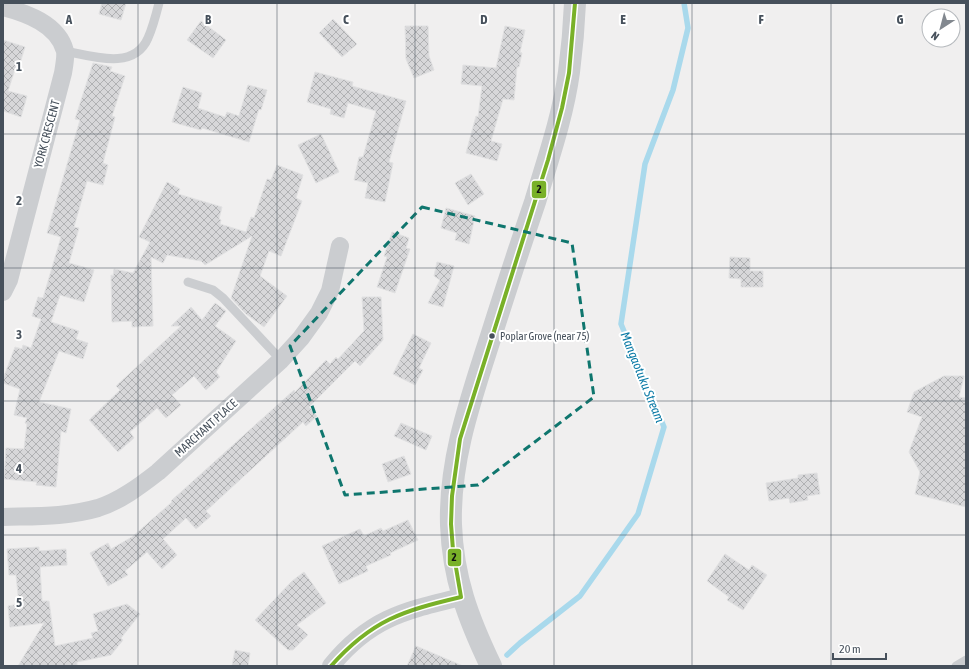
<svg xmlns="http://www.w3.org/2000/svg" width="969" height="669" viewBox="0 0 969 669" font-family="'Asap Condensed',sans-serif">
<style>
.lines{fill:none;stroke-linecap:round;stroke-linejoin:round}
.stream{stroke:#a9d9ec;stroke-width:5.5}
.building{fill:url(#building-cross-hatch);stroke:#e1e1e2}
.service{stroke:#cbcdd0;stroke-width:9}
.minor{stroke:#cbcdd0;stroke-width:18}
.tertiary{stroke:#cbcdd0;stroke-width:22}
.bus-1-casing{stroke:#fff;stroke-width:7}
.bus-1{stroke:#79b128;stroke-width:4}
.marked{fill:none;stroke:#0f766e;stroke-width:3;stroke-dasharray:8 5;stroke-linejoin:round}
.grid{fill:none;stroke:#46505b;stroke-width:1;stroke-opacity:0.55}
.bus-dot{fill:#46505b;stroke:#fff;stroke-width:1.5}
.labels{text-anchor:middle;stroke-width:4;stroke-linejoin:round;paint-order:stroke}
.bus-label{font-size:11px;fill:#46505b;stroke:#fff;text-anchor:start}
.street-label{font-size:12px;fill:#46505b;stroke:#fff}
.water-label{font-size:13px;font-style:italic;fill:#0e7ca7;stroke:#fff}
.grid-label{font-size:13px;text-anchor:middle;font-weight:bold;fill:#46505b;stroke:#fff;stroke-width:4;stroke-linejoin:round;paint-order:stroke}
.line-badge{stroke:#fff;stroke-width:1.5}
.pale-badge-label{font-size:11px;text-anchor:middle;font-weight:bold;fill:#111}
</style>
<defs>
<pattern id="building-cross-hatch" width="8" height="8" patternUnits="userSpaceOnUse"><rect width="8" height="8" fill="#d7d7d9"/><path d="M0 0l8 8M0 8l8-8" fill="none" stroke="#b0b1b3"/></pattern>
</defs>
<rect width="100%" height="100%" fill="#f0efef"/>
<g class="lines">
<polyline class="stream" points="507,655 520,643 580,596 638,514 664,427 621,324 645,164 673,90 688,28 684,3"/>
</g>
<g class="building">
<polygon points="102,3 126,3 121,20 99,14"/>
<polygon points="333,19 357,44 342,57 319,33"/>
<polygon points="201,21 226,40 213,58 187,40"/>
<polygon points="405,26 428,26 429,56 434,70 414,78 406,59"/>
<polygon points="505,26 525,30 520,52 522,53 519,67 517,67 514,100 503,99 491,141 502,144 497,161 466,153 476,116 478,117 482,86 461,84 463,65 496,68"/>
<polygon points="3,40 25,47 20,63 17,63 8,91 27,96 21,117 3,111"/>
<polygon points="93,63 112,67 110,71 125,76 112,116 115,117 103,163 108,165 103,185 87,181 74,227 79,228 69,263 94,270 84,302 60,295 51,322 79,331 76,339 88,343 83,359 59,351 39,402 71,409 66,433 61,431 56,487 36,485 37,482 4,479 6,448 24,449 27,424 25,423 27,418 14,415 20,389 3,383 3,379 15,347 22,349 23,345 31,348 41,319 32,316 38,297 43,298 61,237 47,233 80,120 75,119"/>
<polygon points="315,72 353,82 352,86 406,101 389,162 393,163 385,202 365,198 368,183 354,180 359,157 363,157 376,111 348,103 344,118 330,114 331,109 307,102"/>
<polygon points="248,85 267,90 261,110 259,109 249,142 202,128 201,130 172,122 183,87 202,93 198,108 225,117 227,112 239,116"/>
<polygon points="321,134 339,172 316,183 298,145"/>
<polygon points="277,165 303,175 296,198 302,201 281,256 269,251 260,276 287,296 264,327 246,314 231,298 252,236 205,265 201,261 167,255 163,263 151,257 153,326 132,327 132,321 112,322 111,275 113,276 114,269 133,273 150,242 139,237 167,182 180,189 178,194 222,207 219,219 221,220 220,224 246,232 251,217 254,218 267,179 271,180"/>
<polygon points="471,174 484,194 468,205 455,183"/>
<polygon points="446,208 475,216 469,244 455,240 457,233 441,228"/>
<polygon points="392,232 409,238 406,248 410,249 395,293 377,287 387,257 384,256"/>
<polygon points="730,257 750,258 750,271 763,271 763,287 741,287 741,279 729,278"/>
<polygon points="437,262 454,266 443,307 428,303 440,280 434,276"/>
<polygon points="362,297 381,297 383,340 360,366 355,361 309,407 317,416 306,426 303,422 206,511 211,516 196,529 186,518 163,539 177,555 162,569 147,552 125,571 128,575 108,586 90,553 108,543 111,549 132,537 172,502 171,501 243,436 294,390 295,392 326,360 330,364 336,357 338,359 364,331"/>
<polygon points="215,303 226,311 215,326 236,341 216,372 220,377 206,390 194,376 172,395 181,405 166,418 157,408 130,432 134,438 118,452 89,420 120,390 116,386 181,326 171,326 191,307 202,320"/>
<polygon points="413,334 431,343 419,368 423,370 415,385 393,374"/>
<polygon points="944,376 964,376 959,397 966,398 966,507 915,494 920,472 909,452 922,417 907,412 914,392"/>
<polygon points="401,423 432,436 426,450 394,436"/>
<polygon points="404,456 411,474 388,482 382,464"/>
<polygon points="817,473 820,494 807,496 808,500 790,503 789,498 769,501 766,483 798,478 798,475"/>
<polygon points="408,520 418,540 390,553 391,555 366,566 368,571 339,584 322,546 360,529 364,536 381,528 383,531"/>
<polygon points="39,547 39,551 66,549 67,565 40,567 42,601 49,601 55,646 93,638 91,633 98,631 93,614 127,604 140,614 121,638 123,640 111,655 77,662 77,666 18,666 44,623 10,627 8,606 19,604 16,575 9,575 7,549"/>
<polygon points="725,554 749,570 752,565 767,575 743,610 727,600 729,597 707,581"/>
<polygon points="304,572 326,603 297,625 308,635 293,650 288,650 255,620 292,581"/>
<polygon points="416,646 463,666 407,666"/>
<polygon points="235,650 250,653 248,666 232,666"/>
</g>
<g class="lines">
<g class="service">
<path d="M65,51C92,56 134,71 148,38C153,27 156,15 159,3"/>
<polyline points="188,282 213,290 223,298 281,360"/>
<polyline points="956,666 966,660"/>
</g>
<g class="minor">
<path d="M3,7C26,13 58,24 65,51C66,57 64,67 63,73L9,280L3,292"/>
<path d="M3,517C35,516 67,517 98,508C120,501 140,486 158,472L281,360L301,338L319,313L330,291L340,246"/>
<path d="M331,666C370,618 404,611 461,597"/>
</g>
<path class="tertiary" d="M491,666C468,618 453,578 451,525C449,458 472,396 492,333C506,289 520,246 535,202C548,159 563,116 569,72C572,49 574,26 575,3"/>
<defs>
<path id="bus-1" d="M331,666C372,620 402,611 461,597L453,550L451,524L452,496L460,439L548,160L562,108L569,73L575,3"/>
</defs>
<use href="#bus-1" class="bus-1-casing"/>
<use href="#bus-1" class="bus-1"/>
</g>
<path class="marked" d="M422,207L572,243L594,397L478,485L345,495L290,346Z"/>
<path class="grid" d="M138,3V666M277,3V666M415,3V666M554,3V666M692,3V666M831,3V666M3,134H966M3,268H966M3,401H966M3,535H966"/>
<circle class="bus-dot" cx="492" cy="336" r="3.5"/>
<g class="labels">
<g class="bus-label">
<text x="500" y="340">Poplar Grove (near 75)</text>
</g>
<g class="street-label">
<text transform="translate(47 134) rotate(-75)" y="4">YORK CRESCENT</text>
<text transform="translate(206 428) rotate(-42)" y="4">MARCHANT PLACE</text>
</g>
<g class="water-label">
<text transform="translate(643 377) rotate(68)" y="5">Mangaotuku Stream</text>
</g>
</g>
<g class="grid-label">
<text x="69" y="24">A</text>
<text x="208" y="24">B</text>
<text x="346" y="24">C</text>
<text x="484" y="24">D</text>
<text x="623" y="24">E</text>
<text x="761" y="24">F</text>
<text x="900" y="24">G</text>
<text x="19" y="71">1</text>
<text x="19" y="205">2</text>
<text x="19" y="339">3</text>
<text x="19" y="473">4</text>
<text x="19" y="607">5</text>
</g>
<g class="line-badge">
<rect x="531" y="180" width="16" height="19" rx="4" fill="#79b128"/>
<rect x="447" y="548" width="15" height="19" rx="4" fill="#79b128"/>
</g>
<g class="pale-badge-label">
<text x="539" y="193">2</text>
<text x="454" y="561">2</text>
</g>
<rect width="969" height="669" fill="none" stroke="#46505b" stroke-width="8"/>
<g transform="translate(941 28) rotate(216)"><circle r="19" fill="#ffffff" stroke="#b5b9bd"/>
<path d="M0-3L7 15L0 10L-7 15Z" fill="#82888f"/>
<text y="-6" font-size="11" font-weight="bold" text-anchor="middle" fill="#46505b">N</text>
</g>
<path d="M833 653v6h53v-6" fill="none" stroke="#46505b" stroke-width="2"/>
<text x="839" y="653" font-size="12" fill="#46505b" stroke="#ffffff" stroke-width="3" paint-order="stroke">20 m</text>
</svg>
